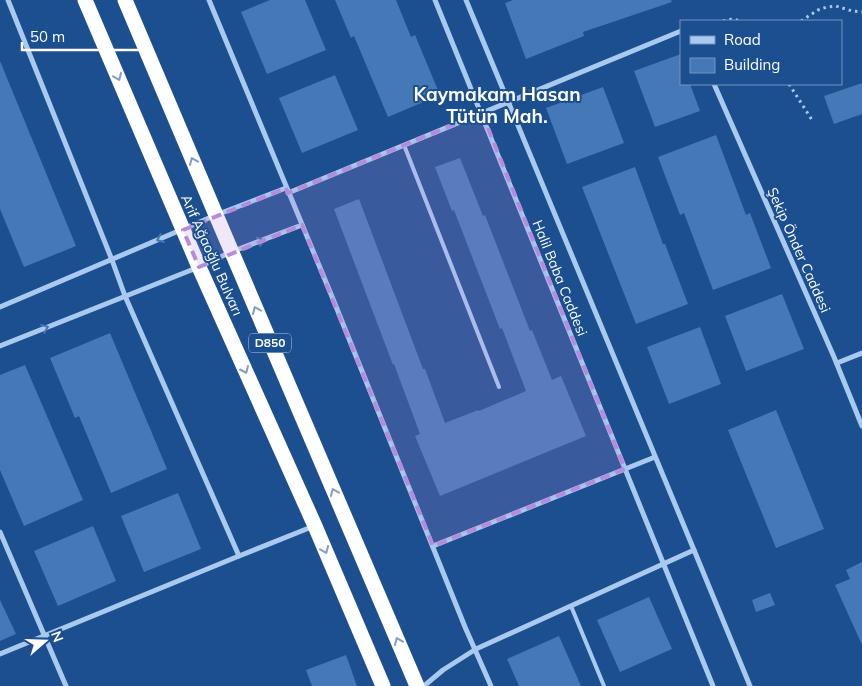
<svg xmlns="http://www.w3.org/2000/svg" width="862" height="686" viewBox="0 0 862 686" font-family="Mulish,sans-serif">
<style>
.building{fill:#4478b7}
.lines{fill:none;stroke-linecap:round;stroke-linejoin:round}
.path{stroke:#a9c9ee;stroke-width:3;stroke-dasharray:2.5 4;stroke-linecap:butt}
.lane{stroke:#a9c9ee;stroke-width:4}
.street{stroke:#a9c9ee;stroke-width:5}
.highway{stroke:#fff;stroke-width:15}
.oneway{stroke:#829ec1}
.oneway2{stroke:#4674ac}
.marked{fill:#b68bdc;fill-opacity:0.2;stroke:#b68bdc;stroke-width:4;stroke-dasharray:10 6;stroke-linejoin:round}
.labels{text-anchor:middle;stroke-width:4;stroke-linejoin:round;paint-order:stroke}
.shield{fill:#1b4f8f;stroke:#bbcadd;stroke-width:1}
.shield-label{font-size:12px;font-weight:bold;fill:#fff}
.street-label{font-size:14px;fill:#fff;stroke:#1b4f8f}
.district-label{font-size:19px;font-weight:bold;fill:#fff;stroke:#1b4f8f}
</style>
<rect width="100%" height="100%" fill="#1b4f8f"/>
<g class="building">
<polygon points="270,0 305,0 326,50 267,74 241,12"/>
<polygon points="335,0 396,0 411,37 415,35 440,95 388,117 354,36 351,38"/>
<polygon points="513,0 671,0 672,2 583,32 584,36 526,59 505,3"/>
<polygon points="681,54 681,84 690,84 700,111 655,127 634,71"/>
<polygon points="0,61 76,246 24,267 0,209"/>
<polygon points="335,75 358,130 302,153 279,98"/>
<polygon points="862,83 862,114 834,124 824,96"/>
<polygon points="603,87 624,143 567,164 546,108"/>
<polygon points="716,135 746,215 750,213 771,268 713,290 684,213 680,215 658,157"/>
<polygon points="460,158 483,216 485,215 530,331 532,330 552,380 561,376 586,436 440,496 415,436 420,434 394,364 393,365 334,209 359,199 423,369 425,369 445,423 478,410 479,411 526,391 502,328 500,329 454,210 452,211 435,167"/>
<polygon points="635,167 663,244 665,244 688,304 636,324 582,187"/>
<polygon points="782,294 804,349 746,371 725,316"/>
<polygon points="700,327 721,384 669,404 647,347"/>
<polygon points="110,333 167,469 111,493 79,416 75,418 50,358"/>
<polygon points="25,365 83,500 24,526 0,470 0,375"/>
<polygon points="776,410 824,529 776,548 728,430"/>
<polygon points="178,493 201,549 144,572 121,516"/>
<polygon points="93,526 116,581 58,606 34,551"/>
<polygon points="862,562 862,645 835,585 850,579 846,570"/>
<polygon points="770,593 775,605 756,612 752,600"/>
<polygon points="649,597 672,649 620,672 597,620"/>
<polygon points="0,600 16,634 0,641"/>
<polygon points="559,636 581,686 519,686 507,659"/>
<polygon points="346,655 357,686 312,686 306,670"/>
</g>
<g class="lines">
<g class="path">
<polyline points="723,21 732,19 741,21"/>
<polyline points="801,21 818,10 827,7 836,6 852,11 862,12"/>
<polyline points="789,84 812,120"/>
</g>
<g class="lane">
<polyline points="404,145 499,387"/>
<polyline points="571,606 604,686"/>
</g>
<g class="street">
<polyline points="8,0 112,260 125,296 239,556"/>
<polyline points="209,0 333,299 465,627 491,686"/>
<polyline points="435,0 713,686"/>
<polyline points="466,0 694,550"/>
<polyline points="714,84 834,357 862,426"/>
<polyline points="288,193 681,31"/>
<polyline points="0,307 216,215 286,188"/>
<polyline points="0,346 199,267 231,252 302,225"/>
<polyline points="837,363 862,353"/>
<polyline points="0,532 66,686"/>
<polyline points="433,546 655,457"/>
<polyline points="0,654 239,556 314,526"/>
<polyline points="424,686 443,670 476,649 694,550 750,686"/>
</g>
<g class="highway">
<polyline points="85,0 199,267 315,526 383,686"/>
<polyline points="125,0 216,215 417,686"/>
</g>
</g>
<defs><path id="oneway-chevron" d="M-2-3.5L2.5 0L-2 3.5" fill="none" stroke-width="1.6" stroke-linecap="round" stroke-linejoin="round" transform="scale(1.25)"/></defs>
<g class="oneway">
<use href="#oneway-chevron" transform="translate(118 77) rotate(67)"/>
<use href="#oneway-chevron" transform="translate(193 161) rotate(-113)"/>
<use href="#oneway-chevron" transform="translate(256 310) rotate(-113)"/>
<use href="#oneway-chevron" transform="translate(245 370) rotate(66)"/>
<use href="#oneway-chevron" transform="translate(334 492) rotate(-113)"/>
<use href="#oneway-chevron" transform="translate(325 550) rotate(67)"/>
<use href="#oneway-chevron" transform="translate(398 641) rotate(-113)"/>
</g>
<g class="oneway2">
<use href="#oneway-chevron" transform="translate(160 239) rotate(157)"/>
<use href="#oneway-chevron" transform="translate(261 241) rotate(-21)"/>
<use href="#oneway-chevron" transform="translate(45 328) rotate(-22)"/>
</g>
<path class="marked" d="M482,113L625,469L433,546L302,225L199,267L183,230L286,188L288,193Z"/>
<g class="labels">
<rect class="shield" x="249" y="333.5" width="42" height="19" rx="4"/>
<g class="shield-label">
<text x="270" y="347">D850</text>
</g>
<g class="street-label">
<text transform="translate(799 250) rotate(66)" y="5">Şekip Önder Caddesi</text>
<text transform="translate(212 255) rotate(66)" y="5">Arif Ağaoğlu Bulvarı</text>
<text transform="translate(560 278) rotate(68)" y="5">Halil Baba Caddesi</text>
</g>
<g class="district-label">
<text x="497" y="101">Kaymakam Hasan<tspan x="497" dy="22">Tütün Mah.</tspan></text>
</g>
</g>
<rect x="680" y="20" width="162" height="65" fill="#1b4f8f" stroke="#7695bc"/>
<rect x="690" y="36" width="25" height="8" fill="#a9c9ee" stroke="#7695bc"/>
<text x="724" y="45" font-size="15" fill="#ffffff">Road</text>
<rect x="690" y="58" width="25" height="15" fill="#4478b7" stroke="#7695bc"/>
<text x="724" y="70" font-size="15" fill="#ffffff">Building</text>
<g transform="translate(45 641) rotate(70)" stroke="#1b4f8f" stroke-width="4" paint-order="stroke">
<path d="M0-4L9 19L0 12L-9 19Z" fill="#ffffff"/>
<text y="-8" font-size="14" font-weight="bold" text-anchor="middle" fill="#ffffff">N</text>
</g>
<path d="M22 42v8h122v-8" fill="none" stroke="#ffffff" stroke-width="2.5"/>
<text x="30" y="42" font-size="15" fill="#ffffff" stroke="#1b4f8f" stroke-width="4" paint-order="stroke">50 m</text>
</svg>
